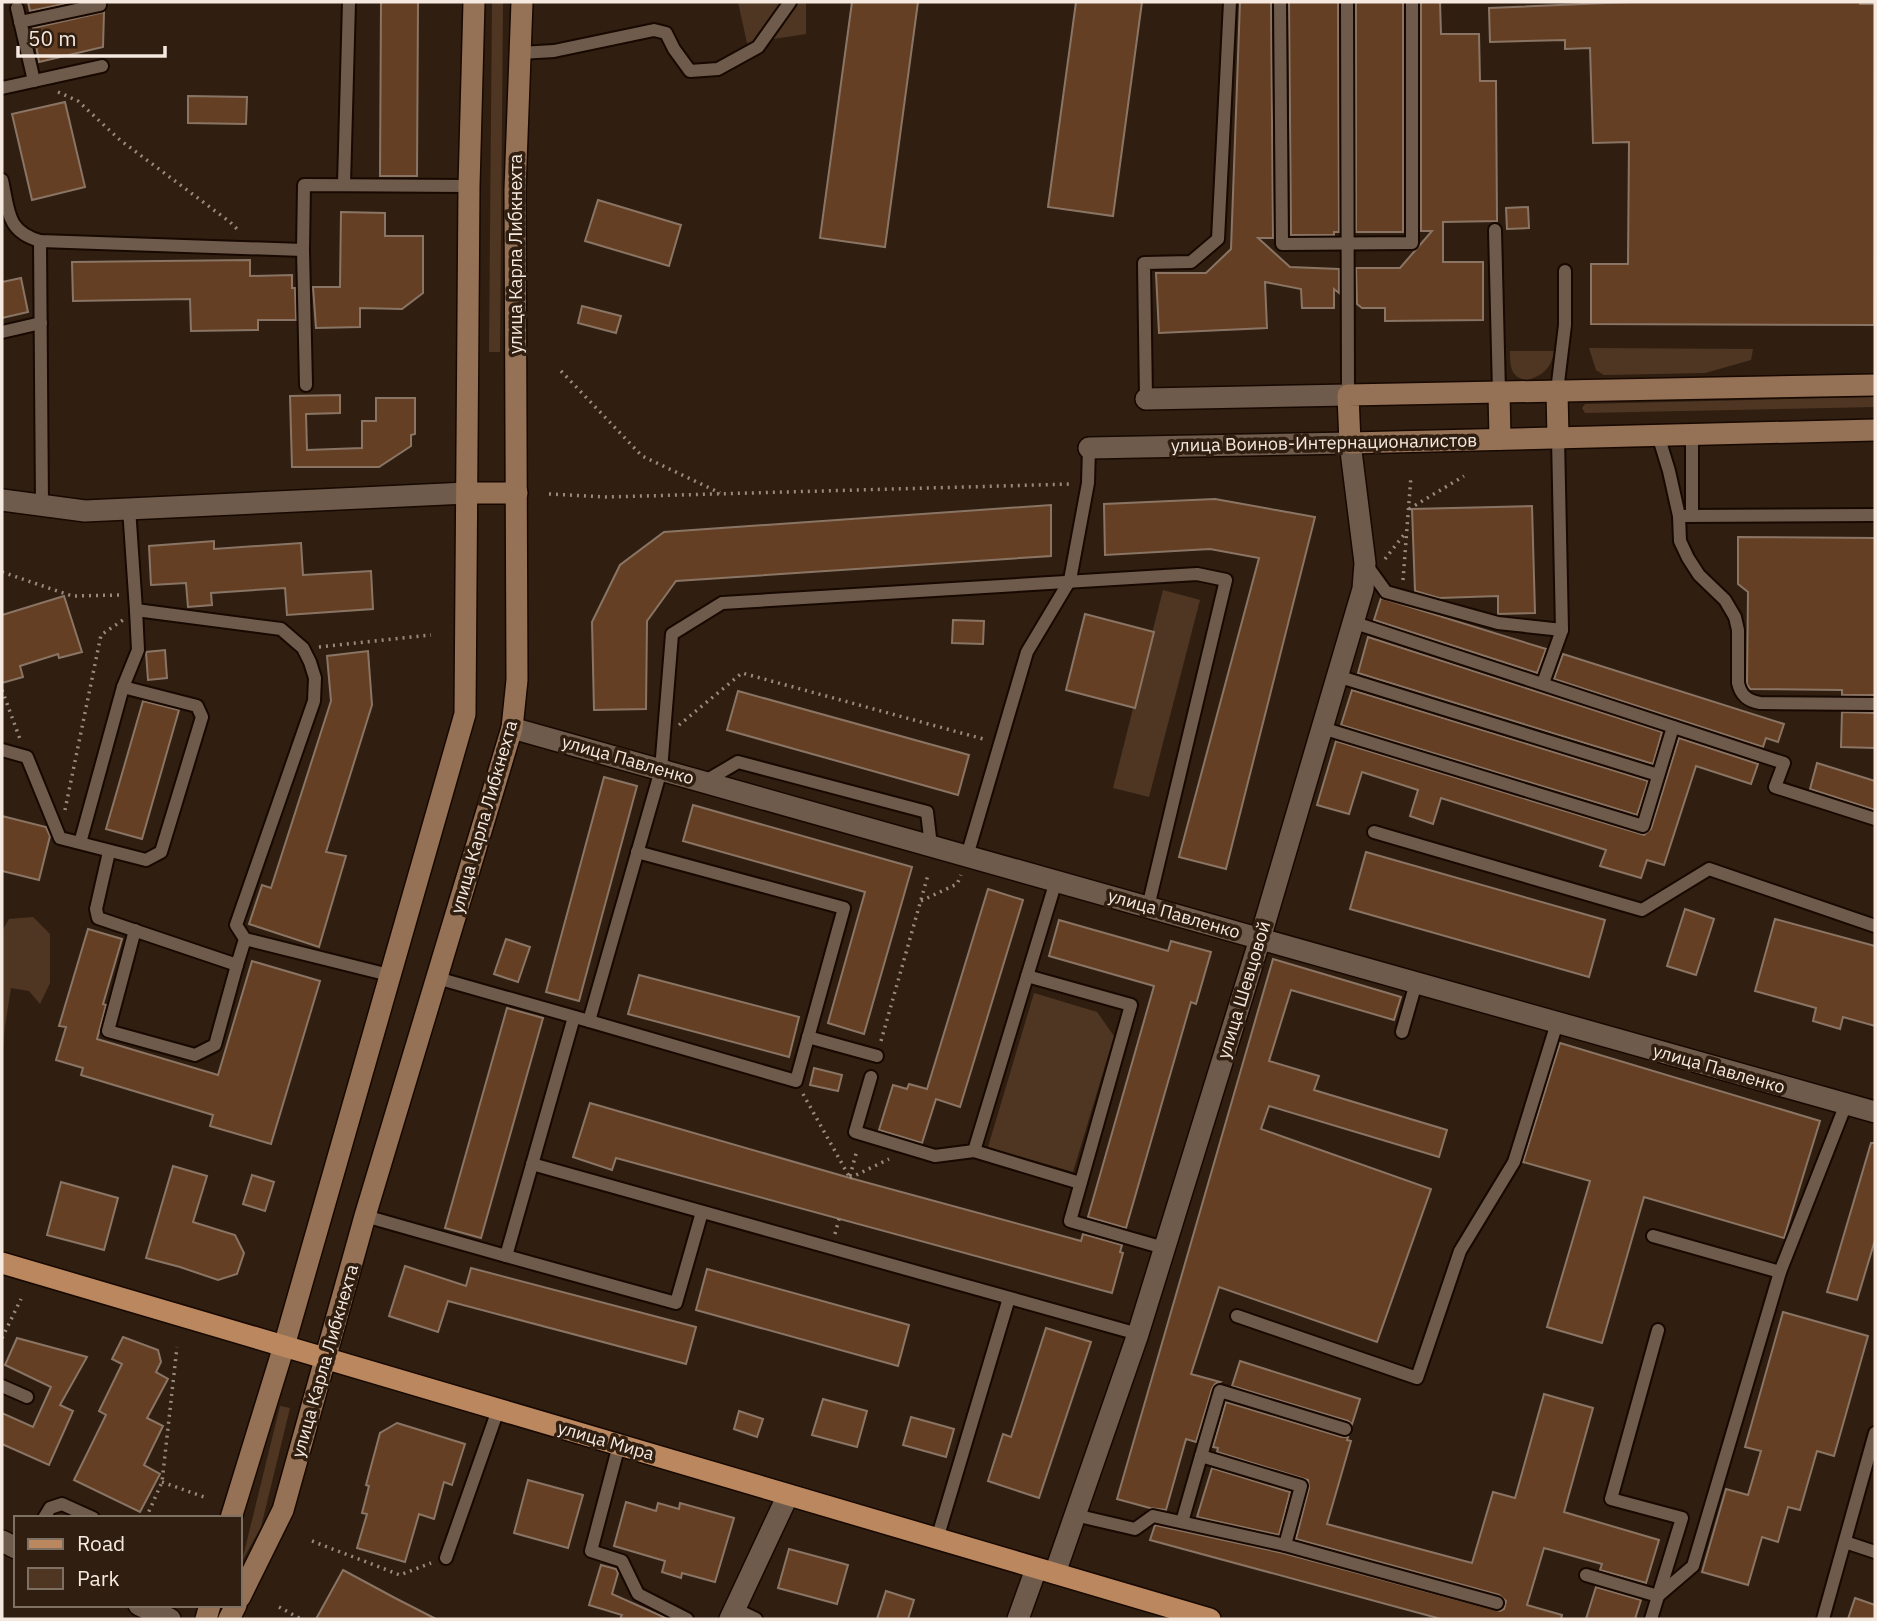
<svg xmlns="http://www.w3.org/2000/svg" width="1877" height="1621" viewBox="0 0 1877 1621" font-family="'IBM Plex Sans',sans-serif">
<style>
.green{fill:#4f3623}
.building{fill:#643f23;stroke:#8a7565;stroke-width:2}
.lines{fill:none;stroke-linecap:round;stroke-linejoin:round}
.lane-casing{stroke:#170800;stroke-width:16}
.street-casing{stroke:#170800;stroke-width:24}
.secondary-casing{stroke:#170800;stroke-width:24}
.primary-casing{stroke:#170800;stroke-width:24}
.path{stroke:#998a7f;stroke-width:3.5;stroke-dasharray:2 5;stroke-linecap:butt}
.lane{stroke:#6f5b4c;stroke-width:12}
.street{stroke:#6f5b4c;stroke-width:21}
.secondary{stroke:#957155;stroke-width:21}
.primary{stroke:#bb875f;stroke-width:21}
.labels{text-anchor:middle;stroke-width:7;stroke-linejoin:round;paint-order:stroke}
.street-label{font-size:18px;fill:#f5e9e0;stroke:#301f11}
</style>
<rect width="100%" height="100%" fill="#301f11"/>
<g class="green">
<polygon points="492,2 503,2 500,352 489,352"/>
<polygon points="738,2 806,2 806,34 747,43"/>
<polygon points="1589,348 1753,349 1751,360 1705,373 1604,375 1596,370"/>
<path d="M1510,351H1554C1552,367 1543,376 1527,380C1510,378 1510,365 1510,351Z"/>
<polygon points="1875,397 1875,407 1585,413 1582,408 1585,404"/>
<polygon points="1163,590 1200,600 1149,797 1113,788"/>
<polygon points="33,917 50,934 50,983 40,1004 29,991 11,988 5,1026 2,1062 2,931 9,919"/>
<polygon points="1034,993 1097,1012 1114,1036 1073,1172 988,1147"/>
<polygon points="280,1406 290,1408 261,1527 242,1561"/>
</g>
<g class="building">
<polygon points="28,2 73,2 30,11"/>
<polygon points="381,2 418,2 417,176 380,176"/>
<polygon points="852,2 918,2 885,247 820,238"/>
<polygon points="1076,2 1142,2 1113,216 1048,207"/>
<polygon points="1240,2 1271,2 1273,238 1258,238 1290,267 1339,269 1339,293 1334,289 1334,308 1302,308 1301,289 1265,282 1267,328 1159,333 1156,273 1206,273 1231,249"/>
<polygon points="1289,2 1338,2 1339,232 1334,232 1334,235 1291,235"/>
<rect x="1356" y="2" width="47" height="230"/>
<polygon points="1421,2 1440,2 1441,34 1479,34 1480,81 1496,81 1497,221 1443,222 1443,262 1483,262 1483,320 1385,321 1385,308 1362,308 1357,304 1356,268 1400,268 1432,231 1421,231"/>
<polygon points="1630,2 1860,2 1860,4 1875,4 1874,325 1591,324 1591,264 1628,264 1629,142 1593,143 1590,48 1565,49 1565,40 1490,42 1489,8"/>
<polygon points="104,12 103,47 39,62 33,28"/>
<polygon points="188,96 247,97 246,124 188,123"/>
<polygon points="65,102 85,187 32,200 12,114"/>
<polygon points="598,200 681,225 669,266 585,241"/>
<polygon points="1528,207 1529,228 1507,229 1506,208"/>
<polygon points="341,212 385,213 385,236 423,236 423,293 402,309 360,308 360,327 316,328 313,287 340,287"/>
<polygon points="250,260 250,276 292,275 292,288 295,288 296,320 258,320 258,330 191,331 190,299 73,301 72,262"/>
<polygon points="21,278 28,312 2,318 2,282"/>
<polygon points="582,306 621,316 616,333 578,323"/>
<polygon points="340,395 340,413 306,414 307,450 362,448 362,421 376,421 376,398 415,398 415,434 411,435 411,446 379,467 292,467 290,396"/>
<polygon points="1215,499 1315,517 1226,869 1179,857 1259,558 1210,549 1105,555 1104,504"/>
<polygon points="1051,505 1051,556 676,581 647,621 646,709 594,710 592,622 620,565 664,532"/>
<polygon points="1532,506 1535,613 1498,614 1498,596 1439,598 1415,591 1412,509"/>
<polygon points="1738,537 1875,538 1875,695 1842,695 1842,690 1750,689 1747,684 1748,592 1738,584"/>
<polygon points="214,541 214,549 301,543 303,575 371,571 373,609 287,615 285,588 211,593 212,605 188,607 186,583 151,585 149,546"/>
<polygon points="64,596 82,652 59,658 58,654 20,666 23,677 2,683 2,615"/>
<polygon points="1381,598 1546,649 1537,673 1374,620"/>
<polygon points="1085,614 1154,632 1135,708 1066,690"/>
<polygon points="953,620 984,621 983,644 952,643"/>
<polygon points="1368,637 1662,732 1653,764 1358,673"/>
<polygon points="165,650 167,678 148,680 146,652"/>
<polygon points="368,651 372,705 326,852 346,856 319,947 249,924 262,885 271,888 331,701 327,656"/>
<polygon points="1563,654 1784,724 1778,742 1766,738 1763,747 1554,679"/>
<polygon points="1352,690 1648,781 1637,815 1341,725"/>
<polygon points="738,691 969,755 958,795 727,730"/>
<polygon points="143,701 179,710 142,839 106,829"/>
<polygon points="1842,712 1875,713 1875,748 1841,747"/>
<polygon points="1679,738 1758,764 1751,784 1696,766 1664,865 1647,860 1641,878 1600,866 1606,850 1441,798 1433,824 1410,816 1418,790 1362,772 1349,814 1317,805 1336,741 1644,835 1651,829"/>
<polygon points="1817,763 1875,781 1875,810 1810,789"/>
<polygon points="604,777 637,786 579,1001 546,992"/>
<polygon points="693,805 912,867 864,1034 828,1023 865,892 683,841"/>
<polygon points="2,816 46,827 50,836 39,880 2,871"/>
<polygon points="1366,852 1605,920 1589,977 1350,909"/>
<polygon points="988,889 1023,900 960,1107 936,1099 922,1143 879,1130 893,1085 907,1089 909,1084 927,1089"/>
<polygon points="1685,909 1714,919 1696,975 1667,966"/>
<polygon points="1775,919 1875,946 1875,1026 1843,1017 1840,1029 1813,1021 1816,1008 1755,991"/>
<polygon points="1059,920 1168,951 1171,941 1211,952 1196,1004 1191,1002 1126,1228 1088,1217 1154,986 1049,956"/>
<polygon points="88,929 122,939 103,1004 106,1005 97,1039 218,1075 252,961 320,981 271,1144 210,1126 213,1115 81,1075 83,1068 56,1060 66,1027 59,1026"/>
<polygon points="506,939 530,947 518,982 494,974"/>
<polygon points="1273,959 1401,997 1394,1020 1291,990 1269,1061 1319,1076 1314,1090 1447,1130 1439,1157 1269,1106 1261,1129 1431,1189 1377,1342 1219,1287 1191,1374 1220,1382 1215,1384 1212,1389 1196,1442 1186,1439 1166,1510 1150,1508 1117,1499"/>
<polygon points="639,975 799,1017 789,1057 628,1014"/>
<polygon points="507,1008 543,1018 481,1238 445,1228"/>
<polygon points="1560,1043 1820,1121 1784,1238 1644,1197 1602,1343 1547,1327 1590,1181 1523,1162"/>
<polygon points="814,1068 842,1075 838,1091 810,1085"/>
<polygon points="590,1103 850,1178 1081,1241 1083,1234 1122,1245 1120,1252 1123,1253 1112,1293 616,1158 612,1170 573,1157"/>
<polygon points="1871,1143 1875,1143 1875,1240 1857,1300 1827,1292"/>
<polygon points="173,1166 207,1176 193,1222 235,1235 244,1253 237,1274 218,1280 180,1267 146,1258"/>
<polygon points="252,1175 274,1182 265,1211 243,1204"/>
<polygon points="61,1182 118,1198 104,1250 47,1235"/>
<polygon points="405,1266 466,1286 471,1268 696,1327 686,1364 448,1301 438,1332 389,1316"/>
<polygon points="707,1269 909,1325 898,1366 696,1310"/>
<polygon points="1783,1312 1868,1336 1834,1456 1817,1451 1800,1510 1788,1507 1778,1542 1762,1537 1748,1585 1702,1572 1726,1489 1748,1495 1761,1451 1745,1447"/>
<polygon points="1046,1328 1091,1342 1039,1498 988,1481 1003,1434 1011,1437"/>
<polygon points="123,1337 158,1350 161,1362 156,1372 168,1379 147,1418 163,1426 144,1465 160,1474 140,1512 74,1480 106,1415 99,1411 122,1364 112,1359"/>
<polygon points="17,1338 87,1357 60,1405 73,1411 49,1465 2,1444 2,1413 33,1427 51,1387 5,1365"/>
<polygon points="1240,1361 1360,1399 1352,1424 1348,1421 1232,1386"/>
<polygon points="1544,1394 1593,1408 1564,1512 1659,1540 1646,1583 1600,1570 1602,1564 1544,1548 1527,1605 1562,1615 1561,1619 1441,1619 1150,1540 1155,1525 1283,1553 1500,1611 1504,1609 1506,1601 1499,1595 1296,1539 1309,1488 1308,1480 1217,1452 1218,1448 1213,1447 1226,1402 1342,1437 1348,1437 1347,1440 1351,1441 1327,1524 1472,1563 1493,1492 1515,1498"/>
<polygon points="823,1399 867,1411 857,1447 812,1435"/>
<polygon points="739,1411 763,1419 757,1437 734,1429"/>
<polygon points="911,1417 954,1429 946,1457 903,1445"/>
<polygon points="397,1423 465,1444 452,1485 444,1482 434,1519 419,1514 405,1562 357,1548 367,1514 362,1513 369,1486 366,1485 380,1433"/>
<polygon points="1212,1468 1290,1492 1279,1535 1197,1517"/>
<polygon points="528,1480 583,1495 568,1548 514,1533"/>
<polygon points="626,1502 656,1511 658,1503 679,1509 680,1503 734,1518 715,1582 682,1573 681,1578 662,1572 665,1561 614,1546"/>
<polygon points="789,1549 848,1565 837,1604 778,1588"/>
<polygon points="601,1565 616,1569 618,1573 612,1594 668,1619 620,1619 622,1615 589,1605"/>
<polygon points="343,1570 395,1598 436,1619 316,1619"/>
<polygon points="1596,1587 1641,1600 1635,1619 1586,1619"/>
<polygon points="886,1591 914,1600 908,1619 877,1619"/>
<polygon points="1855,1598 1875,1605 1875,1619 1848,1619"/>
</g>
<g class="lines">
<defs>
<g id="lane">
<polyline points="1280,2 1282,244 1412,243 1412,2"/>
<polyline points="1347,2 1348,395"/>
<polyline points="17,8 34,81"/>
<polyline points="20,22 100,5"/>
<polyline points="520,53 554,51 654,30 666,33 674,49 690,71 718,69 758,47 790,2"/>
<polyline points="2,88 102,66"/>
<path d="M2,180C9,211 6,231 40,241L303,250L304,185L469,186"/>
<polyline points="344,184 349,2"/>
<polyline points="1495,230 1499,392"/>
<polyline points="40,241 42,506"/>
<polyline points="303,250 306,385"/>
<polyline points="2,332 41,323"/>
<polyline points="1557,391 1565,325 1565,271"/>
<polyline points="1146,399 1144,263 1191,262 1218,239 1230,2"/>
<polyline points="1692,434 1692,516"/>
<path d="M1658,435L1669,471L1679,516L1680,541L1688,558L1699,575L1725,600L1735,617L1738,630V683C1741,696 1748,701 1760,703L1875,704"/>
<polyline points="129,508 136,610 281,629 303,648 310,662 315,678 314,701 236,925 245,939 389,975"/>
<polyline points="1679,516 1875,515"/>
<polyline points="1365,563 1386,592 1498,623 1562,630"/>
<polyline points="1352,622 1784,763 1775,787 1875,819"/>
<polyline points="1337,676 1658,775"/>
<polyline points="1543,683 1562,630 1558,438"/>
<polyline points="123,687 138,650 136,610"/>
<polyline points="1322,728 1643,826 1673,727"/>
<polyline points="2,750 27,757 60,838 146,860 161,852 202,717 197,706 123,687 80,843"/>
<polyline points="704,782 738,762 927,812 931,846"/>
<polyline points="1374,832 1642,910 1709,869 1875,926"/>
<polyline points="109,852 96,909 98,918 237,965 245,939"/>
<polyline points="967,856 1027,652 1070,580 1088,483 1089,448"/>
<polyline points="135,930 108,1031 195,1055 215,1045 237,965"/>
<polyline points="1027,976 1131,1005 1070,1221 1164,1248"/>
<polyline points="437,978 589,1021 661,770 672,634 722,603 1197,574 1226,580 1148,907"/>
<polyline points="589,1021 796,1081 844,908 637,852"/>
<polyline points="1402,1032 1416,983"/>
<polyline points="808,1037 877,1056"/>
<polyline points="871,1077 855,1132 935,1156 974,1151 1080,1183"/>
<polyline points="974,1151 1056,881"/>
<polyline points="532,1164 1138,1334"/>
<polyline points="365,1216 506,1256 574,1017"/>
<polyline points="1653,1236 1780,1272"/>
<polyline points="506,1256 676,1303 702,1212"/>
<polyline points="1237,1316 1417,1378 1460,1251 1514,1162 1557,1023"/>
<polyline points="2,1386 27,1397"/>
<polyline points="619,1445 591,1551 622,1561 638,1594 687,1619"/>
<polyline points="1201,1456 1220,1391 1345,1429"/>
<polyline points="1075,1515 1135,1529 1153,1516 1285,1545 1497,1603"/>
<polyline points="44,1518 50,1508 62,1504 93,1518"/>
<polyline points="1182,1522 1201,1456 1301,1486 1285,1545"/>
<polyline points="937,1539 1009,1298"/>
<polyline points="1845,1542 1875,1552"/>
<polyline points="446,1558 498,1410"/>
<polyline points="1586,1575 1658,1596 1693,1566 1780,1272 1846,1104"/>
<polyline points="735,1609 756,1619"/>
<polyline points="1651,1619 1682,1518 1611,1499 1658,1330"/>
<polyline points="1823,1619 1875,1433"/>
</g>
<g id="street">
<polyline points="1146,399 1348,395"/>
<polyline points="2,500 85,511 467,493"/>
<polyline points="512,728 1875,1112"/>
<polyline points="2,1541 16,1548"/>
<polyline points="1055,1573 1138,1334 1260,939 1363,589 1365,563 1350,443 1089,448"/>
<polyline points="139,1605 170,1619"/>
<polyline points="730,1619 788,1495"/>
<polyline points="1018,1619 1036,1569"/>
</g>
<g id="secondary">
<polyline points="1875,385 1348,395 1350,443 1875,430"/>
<polyline points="1557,391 1558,438"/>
<polyline points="1499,392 1500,439"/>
<polyline points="467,493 517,493"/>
<polyline points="231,1518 284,1346 465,714 469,186 474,2"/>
<polyline points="240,1597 283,1510 365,1216 512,728 517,680 515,190 522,2"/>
<polyline points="206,1619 210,1605"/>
<polyline points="229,1619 236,1605"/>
</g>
<polyline id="primary" points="2,1263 1210,1619"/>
</defs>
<use href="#lane" class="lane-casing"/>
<use href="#street" class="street-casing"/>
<use href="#secondary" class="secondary-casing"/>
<use href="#primary" class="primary-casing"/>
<g class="path">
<polyline points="58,92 78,101 120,140 230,222 240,232"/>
<polyline points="561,371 642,456 720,493"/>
<polyline points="549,494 607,497 1072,484"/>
<polyline points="1409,509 1464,476"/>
<polyline points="1385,559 1406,532"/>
<polyline points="2,572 72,596 119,595"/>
<polyline points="1403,580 1411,476"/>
<polyline points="319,647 431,635"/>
<polyline points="2,690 20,739"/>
<polyline points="679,725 742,673 987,740"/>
<polyline points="65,810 101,635 123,620"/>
<polyline points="921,901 957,884 961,875"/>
<polyline points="881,1041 928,875"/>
<polyline points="803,1094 850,1178"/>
<polyline points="850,1176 857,1150"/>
<polyline points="850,1178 889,1159"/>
<polyline points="835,1234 839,1219"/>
<polyline points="2,1338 21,1299"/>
<polyline points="162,1482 207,1498"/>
<polyline points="146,1518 162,1482 177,1347"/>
<polyline points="312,1541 400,1575 431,1563"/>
<polyline points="279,1607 301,1619"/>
</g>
<use href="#lane" class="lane"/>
<use href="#street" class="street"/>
<use href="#secondary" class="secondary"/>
<use href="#primary" class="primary"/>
</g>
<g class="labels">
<g class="street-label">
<text transform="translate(516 254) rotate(-90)" y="6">улица Карла Либкнехта</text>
<text transform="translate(1324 443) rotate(-1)" y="6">улица Воинов-Интернационалистов</text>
<text transform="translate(628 760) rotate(16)" y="6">улица Павленко</text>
<text transform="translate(484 817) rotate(-74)" y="6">улица Карла Либкнехта</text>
<text transform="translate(1174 914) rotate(16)" y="6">улица Павленко</text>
<text transform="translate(1244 990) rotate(-73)" y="6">улица Шевцовой</text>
<text transform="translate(1719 1069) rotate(16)" y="6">улица Павленко</text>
<text transform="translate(325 1361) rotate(-74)" y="6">улица Карла Либкнехта</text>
<text transform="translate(606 1441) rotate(16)" y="6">улица Мира</text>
</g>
</g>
<rect width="1877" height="1621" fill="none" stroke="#f5e9e0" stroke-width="7"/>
<rect x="14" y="1516" width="228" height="91" fill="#301f11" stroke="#7f7064" stroke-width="2"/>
<rect x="28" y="1539" width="35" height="10" fill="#bb875f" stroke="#7f7064" stroke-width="2"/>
<text x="77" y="1551" font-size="21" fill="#f5e9e0">Road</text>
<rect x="28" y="1568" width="35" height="21" fill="#4f3623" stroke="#7f7064" stroke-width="2"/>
<text x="77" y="1586" font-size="21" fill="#f5e9e0">Park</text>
<path d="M18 46v10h147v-10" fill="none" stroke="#f5e9e0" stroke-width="3.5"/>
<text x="28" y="46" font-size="21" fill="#f5e9e0" stroke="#301f11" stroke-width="5" paint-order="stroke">50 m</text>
</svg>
